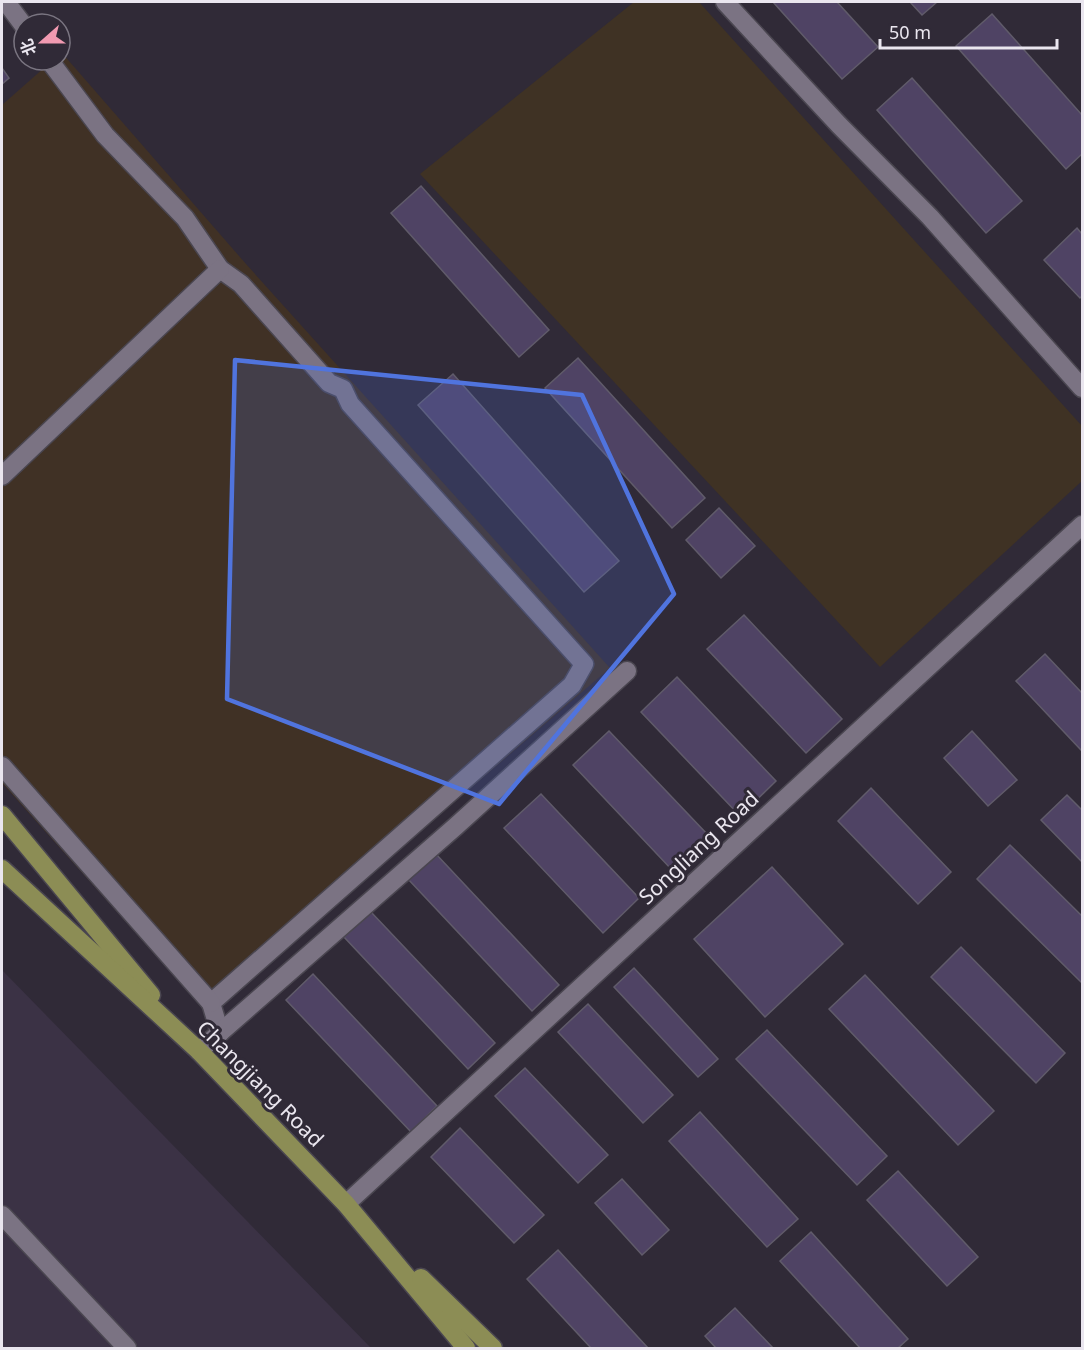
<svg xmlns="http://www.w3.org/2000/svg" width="1084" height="1350" viewBox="0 0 1084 1350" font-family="'Noto Sans','Noto Sans SC',sans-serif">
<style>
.commercial{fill:#403125}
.built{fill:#3b3245}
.education{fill:#3f3224}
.building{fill:#4f4364;stroke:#605b6a;stroke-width:1.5}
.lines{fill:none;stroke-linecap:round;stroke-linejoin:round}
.minor-casing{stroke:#4a4650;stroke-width:21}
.major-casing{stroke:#4a4650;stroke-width:21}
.minor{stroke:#7b7383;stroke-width:18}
.major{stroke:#8c8d55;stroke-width:18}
.marked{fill:#5074de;fill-opacity:0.2;stroke:#5074de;stroke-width:4.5;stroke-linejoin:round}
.labels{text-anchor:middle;stroke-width:6;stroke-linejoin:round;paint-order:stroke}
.street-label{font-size:21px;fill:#eae6ef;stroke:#302a37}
</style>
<rect width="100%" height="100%" fill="#302a37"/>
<polygon class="commercial" points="62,53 246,264 610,668 208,1014 2,783 2,105 53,60 60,60"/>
<polygon class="built" points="2,970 371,1348 2,1348"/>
<polygon class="education" points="634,2 699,2 1082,426 1082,481 880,667 420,174"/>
<g class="building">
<polygon points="773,2 837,2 878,47 842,79"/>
<polygon points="910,2 937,2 922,15"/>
<polygon points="992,14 1082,115 1082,154 1066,169 956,46"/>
<polygon points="2,68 9,78 2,84"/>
<polygon points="912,78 1022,201 986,233 877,110"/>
<polygon points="421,186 549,330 519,357 391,213"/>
<polygon points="1077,228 1082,234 1082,296 1080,298 1044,260"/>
<polygon points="578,358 705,498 672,528 545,388"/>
<polygon points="453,374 619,561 584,592 418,405"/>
<polygon points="719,508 755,546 721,578 686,540"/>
<polygon points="744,615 842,719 806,753 707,649"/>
<polygon points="1045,654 1082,693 1082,751 1016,681"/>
<polygon points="677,677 776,781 740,816 641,712"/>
<polygon points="609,731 708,835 672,870 573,765"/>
<polygon points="972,731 1017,780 988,806 944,758"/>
<polygon points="871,788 951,872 918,904 838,821"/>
<polygon points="541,794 639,898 603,933 504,828"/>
<polygon points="1067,795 1082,810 1082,862 1041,820"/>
<polygon points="1010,845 1082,916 1082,983 977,879"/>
<polygon points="435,853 559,985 532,1011 408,879"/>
<polygon points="772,867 843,944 765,1017 694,939"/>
<polygon points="371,912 495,1043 468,1069 344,937"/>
<polygon points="961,947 1065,1053 1036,1083 931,977"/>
<polygon points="634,968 718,1059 698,1077 614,987"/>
<polygon points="313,974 437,1106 411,1132 286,1000"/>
<polygon points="865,975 994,1111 958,1145 829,1009"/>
<polygon points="588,1004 673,1095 643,1123 558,1032"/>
<polygon points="767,1030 887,1156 857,1185 736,1059"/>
<polygon points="525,1068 608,1155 578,1183 495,1096"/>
<polygon points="700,1112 798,1219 767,1247 669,1141"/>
<polygon points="460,1128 544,1215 514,1243 431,1157"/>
<polygon points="898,1171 978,1257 947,1286 867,1200"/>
<polygon points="622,1179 669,1230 642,1255 595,1203"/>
<polygon points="811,1232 908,1339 898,1348 860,1348 780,1261"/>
<polygon points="558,1250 648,1348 591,1348 527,1279"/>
<polygon points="735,1308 773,1348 716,1348 705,1336"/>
</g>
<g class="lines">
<defs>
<g id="minor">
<polyline points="6,2 24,26"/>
<polyline points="725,2 839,125 930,217 1082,388"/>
<polyline points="49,60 105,135 185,218 220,269 241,284 329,383 343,389 350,404 584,664 572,685 211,1003 220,1033"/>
<polyline points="2,476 220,269"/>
<polyline points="2,766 211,1003"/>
<polyline points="199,1051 455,827 627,671"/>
<polyline points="346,1204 1082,525"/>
<polyline points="2,1215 127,1348"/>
</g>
<g id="major">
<polyline points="2,815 151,995"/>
<polyline points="2,869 199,1051 346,1204 466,1348"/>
<polyline points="421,1278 493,1348"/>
</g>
</defs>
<use href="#minor" class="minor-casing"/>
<use href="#major" class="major-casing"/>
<use href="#minor" class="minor"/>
<use href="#major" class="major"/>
</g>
<path class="marked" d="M235,360L582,395L674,594L499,804L227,699Z"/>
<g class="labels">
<g class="street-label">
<text transform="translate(699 848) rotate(-43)" y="7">Songliang Road</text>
<text transform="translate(260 1084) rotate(45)" y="7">Changjiang Road</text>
</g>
</g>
<rect width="1084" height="1350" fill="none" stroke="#eae6ef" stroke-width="6"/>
<g transform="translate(42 42) rotate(249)"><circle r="28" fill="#302a37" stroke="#7a7581" stroke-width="1.5"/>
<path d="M0-4.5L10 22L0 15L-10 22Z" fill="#f19ab1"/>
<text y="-9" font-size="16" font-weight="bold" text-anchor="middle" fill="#eae6ef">北</text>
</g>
<path d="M880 39v9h177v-9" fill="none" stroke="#eae6ef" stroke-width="3"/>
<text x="889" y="39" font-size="18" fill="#eae6ef" stroke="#302a37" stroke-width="4.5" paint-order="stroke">50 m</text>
</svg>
